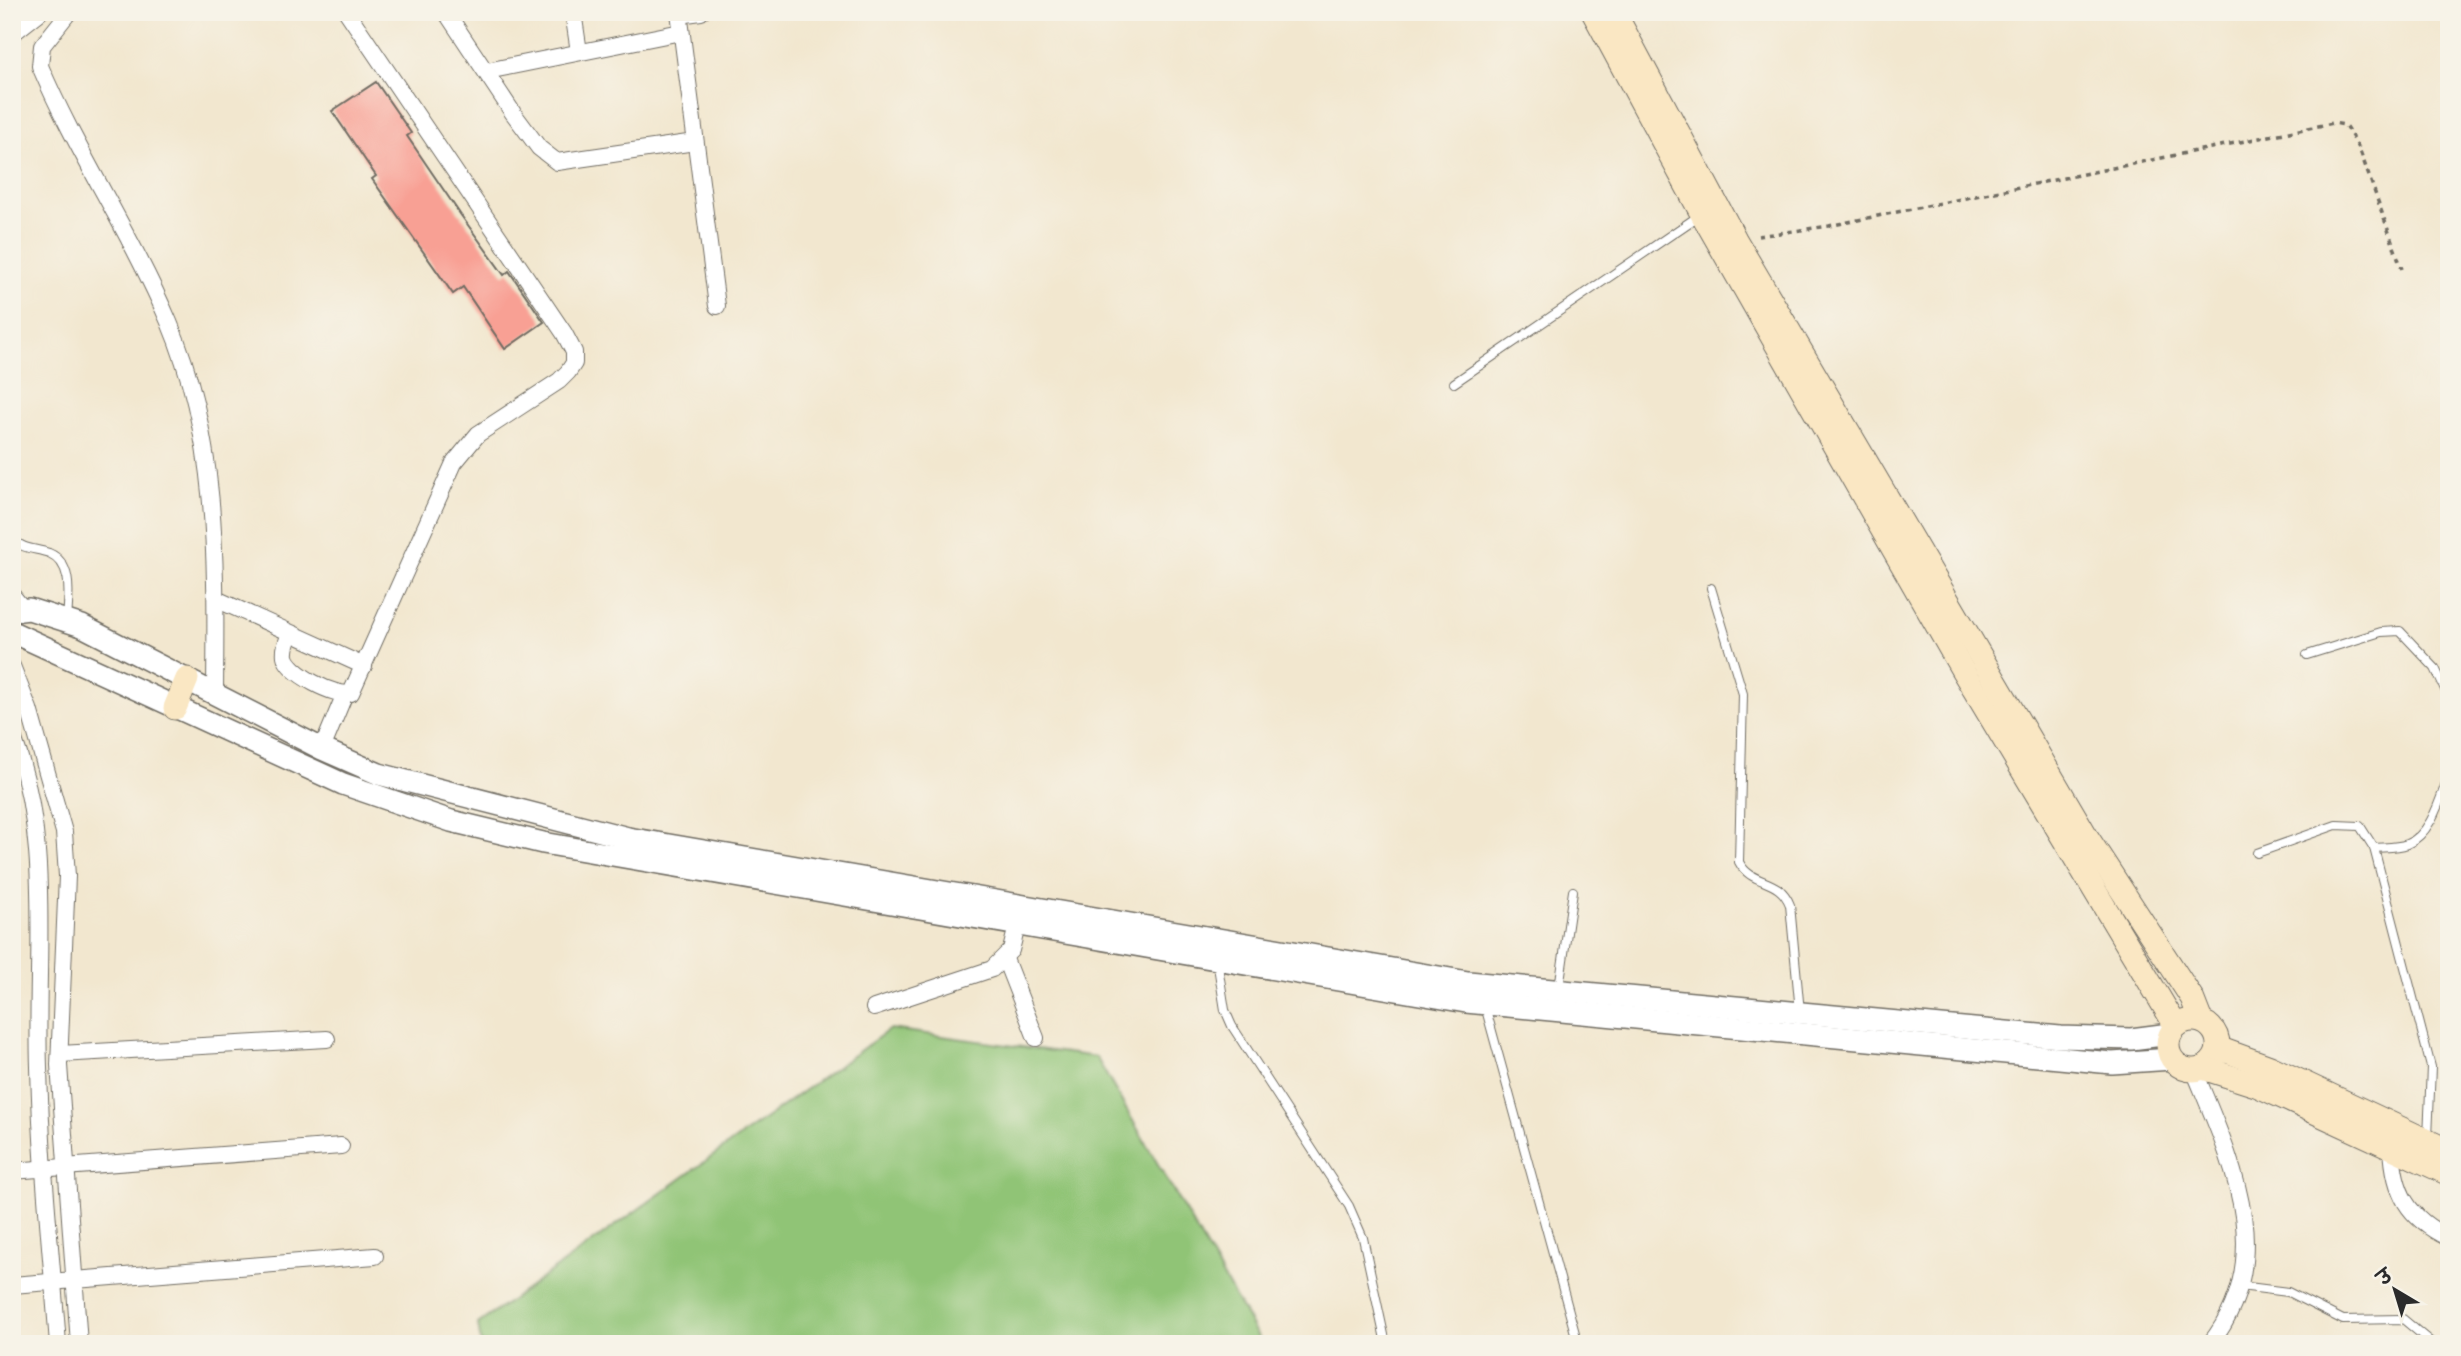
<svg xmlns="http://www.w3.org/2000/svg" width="2461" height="1356" viewBox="0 0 2461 1356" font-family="Sriracha,'Playpen Sans Deva',sans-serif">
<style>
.green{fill:#90c476;stroke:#5e7850;stroke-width:2}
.building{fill:#f8a094}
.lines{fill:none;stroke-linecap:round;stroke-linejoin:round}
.service-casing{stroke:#716d64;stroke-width:10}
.minor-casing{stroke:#716d64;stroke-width:18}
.tertiary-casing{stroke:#716d64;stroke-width:24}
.secondary-casing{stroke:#716d64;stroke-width:25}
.path{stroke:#716d64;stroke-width:3.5;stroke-dasharray:5 5;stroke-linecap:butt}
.service{stroke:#fff;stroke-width:8}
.minor{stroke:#fff;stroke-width:16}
.tertiary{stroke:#fff;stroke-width:21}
.secondary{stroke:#fae7c3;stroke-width:23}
</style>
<rect width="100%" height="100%" fill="#f7f3e8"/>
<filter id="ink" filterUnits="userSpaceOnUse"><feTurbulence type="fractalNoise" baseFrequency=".0143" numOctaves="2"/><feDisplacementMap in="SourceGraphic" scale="14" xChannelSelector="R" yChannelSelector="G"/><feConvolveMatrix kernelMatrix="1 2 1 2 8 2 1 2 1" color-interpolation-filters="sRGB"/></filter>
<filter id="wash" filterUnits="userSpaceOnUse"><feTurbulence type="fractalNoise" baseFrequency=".00686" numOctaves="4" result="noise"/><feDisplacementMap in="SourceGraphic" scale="28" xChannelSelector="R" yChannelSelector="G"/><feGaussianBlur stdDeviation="1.57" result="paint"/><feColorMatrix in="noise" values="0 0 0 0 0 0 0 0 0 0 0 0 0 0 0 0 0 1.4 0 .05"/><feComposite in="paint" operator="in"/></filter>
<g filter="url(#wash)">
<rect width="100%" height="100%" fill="#f2e7cf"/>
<polygon class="green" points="890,1029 1096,1057 1262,1344 481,1344 478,1324"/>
<g id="blocks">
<polygon class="building" points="376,82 411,133 407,136 460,214 504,275 509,271 544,322 505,349 463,287 453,294 372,179 376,176 332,111"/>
</g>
</g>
<g filter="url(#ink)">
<use href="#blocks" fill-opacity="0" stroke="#716d64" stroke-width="2"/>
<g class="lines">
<defs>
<g id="service">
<polyline points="1454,383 1700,215"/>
<path d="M12,539C24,550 35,548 49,553C75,564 68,599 67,621"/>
<path d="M1711,588L1743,694L1739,862C1752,887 1779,876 1790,905L1800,1012"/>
<polyline points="12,589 26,606"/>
<polyline points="2307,655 2381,632 2400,631 2435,668 2449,698"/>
<path d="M2374,848C2384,847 2397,848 2407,844C2432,834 2440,798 2449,775"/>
<polyline points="2257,853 2336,825 2360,826 2374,848 2431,1067 2428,1138"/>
<polyline points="1217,960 1225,1010 1232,1026 1349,1206 1363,1238 1386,1344"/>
<polyline points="1559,988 1573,891"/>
<polyline points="1485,1006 1578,1344"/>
<polyline points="2240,1286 2288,1292 2343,1320 2403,1319 2433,1344"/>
<polyline points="958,1342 959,1344"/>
</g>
<g id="minor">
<path d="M69,12L42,46L40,66C77,153 131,233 169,322C219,440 216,567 215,693"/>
<polyline points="446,12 513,113 539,148 557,162 695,142"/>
<polyline points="573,12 579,52"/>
<polyline points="679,12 717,306"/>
<polyline points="679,15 701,12"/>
<polyline points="12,34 40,12"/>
<polyline points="487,71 681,32"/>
<polyline points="216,599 364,666"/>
<path d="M290,634C287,641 284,648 285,656C288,673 336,698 351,693L454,463L478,434L559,381L568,372L574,363V352L564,333L347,12"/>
<polyline points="12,666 29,709 64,832 67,876 59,1065 79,1344"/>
<path d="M12,734C53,841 35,955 39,1067C41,1159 51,1252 58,1344"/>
<polyline points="322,749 344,696"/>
<polyline points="1005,959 1036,1038"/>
<polyline points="874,1008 992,969 1011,950 1017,926"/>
<polyline points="60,1054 327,1039"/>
<path d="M2194,1070C2231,1160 2279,1256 2210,1344"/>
<path d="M2392,1148C2394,1192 2407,1218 2449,1238"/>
<polyline points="12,1171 341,1146"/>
<polyline points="12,1285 375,1256"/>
</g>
<g id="tertiary">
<polyline points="12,611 29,609 82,626 322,749 379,774 628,838 1468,982 2060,1037 2131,1039 2170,1034"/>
<polyline points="12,632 343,784 451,821 543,843 1466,1002 2112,1063 2172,1059"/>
</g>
<g id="secondary">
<polyline points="1593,12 1702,214 1963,671 2176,1026"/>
<polyline points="1614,12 1735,239 2087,837 2192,998 2201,1021"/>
<polyline points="175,708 187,679"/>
<circle cx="2193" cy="1045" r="25"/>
<polyline points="2218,1048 2270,1067 2449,1151"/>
<polyline points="2203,1068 2256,1085 2449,1174"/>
</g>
</defs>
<use href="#service" class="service-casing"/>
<use href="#minor" class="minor-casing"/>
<use href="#tertiary" class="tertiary-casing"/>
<use href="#secondary" class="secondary-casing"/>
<polyline class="path" points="1758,236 1829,226 2333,123 2345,125 2359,148 2402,269"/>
<use href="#service" class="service"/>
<use href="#minor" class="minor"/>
<use href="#tertiary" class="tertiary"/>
<use href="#secondary" class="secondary"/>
</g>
</g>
<rect width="2461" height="1356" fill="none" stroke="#f7f3e8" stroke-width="42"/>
<g transform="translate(2395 1290) rotate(322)" stroke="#f7f3e8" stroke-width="5" paint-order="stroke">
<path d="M0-5L12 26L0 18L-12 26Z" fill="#2b2b2b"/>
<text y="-10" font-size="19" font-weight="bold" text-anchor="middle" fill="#2b2b2b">उ</text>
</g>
</svg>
